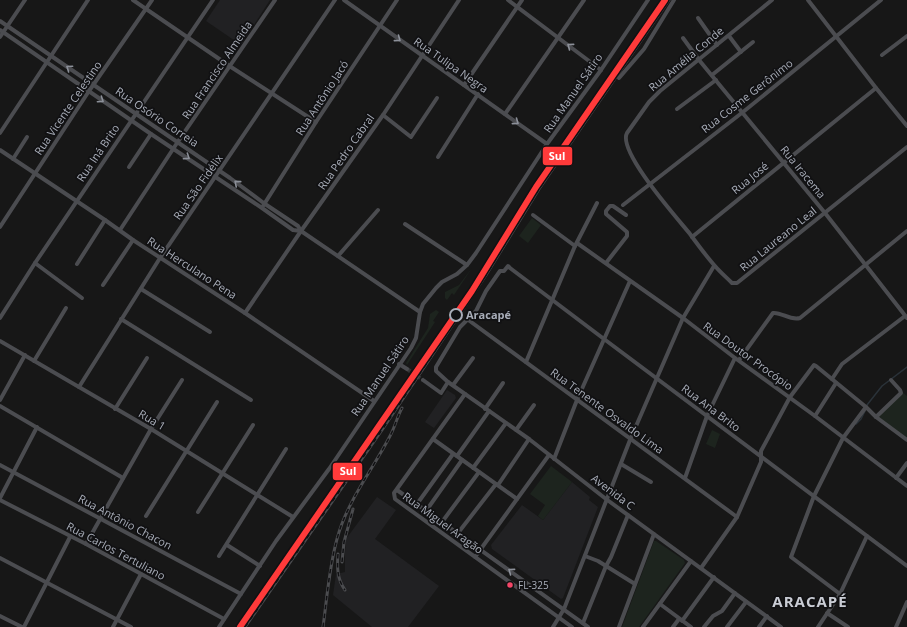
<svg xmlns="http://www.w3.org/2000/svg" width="907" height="627" viewBox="0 0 907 627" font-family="'Open Sans',sans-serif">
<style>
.built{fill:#212123}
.green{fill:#1d241e}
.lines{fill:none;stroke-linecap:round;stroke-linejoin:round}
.stream{stroke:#2a3239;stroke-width:1.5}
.street-tunnel{stroke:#343537;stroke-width:4;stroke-dasharray:4 2;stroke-linecap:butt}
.street{stroke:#4b4c50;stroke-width:4}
.rail-casing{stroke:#4b4c4f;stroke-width:3}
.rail{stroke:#111113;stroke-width:1.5;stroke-dasharray:4.5;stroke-linecap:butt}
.metro-1-casing{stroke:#111113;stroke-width:9}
.metro-1{stroke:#ff3a3a;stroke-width:6}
.oneway{stroke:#8c9099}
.stop-dot{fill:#111113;stroke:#a8adb8;stroke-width:2}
.bus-dot{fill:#f34667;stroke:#111113;stroke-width:1.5}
.labels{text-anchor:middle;stroke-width:3.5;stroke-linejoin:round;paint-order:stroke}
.bus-label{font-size:10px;fill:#a8adb8;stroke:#111113;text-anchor:start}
.street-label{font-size:11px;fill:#a8adb8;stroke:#111113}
.stop-label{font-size:11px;font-weight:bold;fill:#a8adb8;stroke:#111113;text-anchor:start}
.district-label{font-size:15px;font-weight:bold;letter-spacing:1px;fill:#c9ccd4;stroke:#111113}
.line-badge{stroke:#111113;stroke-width:1.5}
.badge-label{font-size:11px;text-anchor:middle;font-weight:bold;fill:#fff}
</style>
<rect width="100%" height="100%" fill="#171717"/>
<g class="built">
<polygon points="220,0 270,0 241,45 206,21"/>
<polygon points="447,390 455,395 456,398 434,428 425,422"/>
<polygon points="572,482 590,497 589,500 598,507 563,598 561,599 492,549 491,545 522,505 543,520"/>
<polygon points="377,497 396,510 375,539 439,586 408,627 372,627 333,595 336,574 345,572 345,552 346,539"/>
</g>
<g class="green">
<polygon points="532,218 541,225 528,243 519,236"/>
<polygon points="472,268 454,295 452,293 447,300 445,298 445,292 459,285"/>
<polygon points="436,310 439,312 433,321 435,322 407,365 406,363 428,328 430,314"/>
<polygon points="902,392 907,396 907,439 878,417"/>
<polygon points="712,430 720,434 715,448 706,444"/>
<polygon points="551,466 572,482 543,520 538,516 545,505 530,494"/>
<polygon points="654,541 656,541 684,560 685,563 639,627 622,627"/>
</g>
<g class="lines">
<g class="stream">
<polyline points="867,405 882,386 907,367"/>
<polyline points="856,424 861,419 865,411"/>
</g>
<polyline class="street-tunnel" points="407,369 423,380"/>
<g class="street">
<polyline points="133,0 231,67 316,122"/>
<polyline points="344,0 547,144"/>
<polyline points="508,0 601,70"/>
<path d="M772,0L660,91L649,102L627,133C617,151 678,219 690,234C698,245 706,256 715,266C720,272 726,277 732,283H737L907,147"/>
<polyline points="808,0 876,88 907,126"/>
<polyline points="698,18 717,45"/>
<polyline points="0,21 230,178 265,204 298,226 301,231"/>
<polyline points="0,30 151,134 262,208 293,230 301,231 420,312"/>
<polyline points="729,36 741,52"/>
<polyline points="0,37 25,0"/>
<polyline points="683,38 699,60 825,213 907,318"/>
<polyline points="882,55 907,36"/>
<polyline points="712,75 753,42"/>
<polyline points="619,78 644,49 674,0"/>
<polyline points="464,85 522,0"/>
<polyline points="677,109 716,80"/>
<polyline points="505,114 584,0"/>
<polyline points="383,115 411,137 437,98"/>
<polyline points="0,133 88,0"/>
<polyline points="0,150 105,220 133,240 245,313 374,401"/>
<polyline points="438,157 478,94"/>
<polyline points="13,159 27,137"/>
<polyline points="129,167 151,134"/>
<polyline points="623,205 743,112 881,0"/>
<polyline points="263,206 316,122 397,0"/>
<polyline points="533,215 575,246"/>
<polyline points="405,224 467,265"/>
<polyline points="0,227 89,91 152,0"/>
<polyline points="120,230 177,143 275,0"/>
<polyline points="692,237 876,88"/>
<polyline points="577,243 683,318 735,358 815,416 907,486"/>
<polyline points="338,256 378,210"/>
<polyline points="35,263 82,298"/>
<polyline points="606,263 627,236 627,232 606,214 606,211 610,206 613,206 626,215"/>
<polyline points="77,264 105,220"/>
<polyline points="103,285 133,240"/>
<polyline points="141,289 210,332"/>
<polyline points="245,313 301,231 383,115 459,0"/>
<polyline points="0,318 35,263 213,0"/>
<polyline points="121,319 251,400"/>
<polyline points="467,319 737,517"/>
<polyline points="0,341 151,429 293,517"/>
<path d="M739,360L773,313C782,312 790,321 800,318L907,231"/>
<polyline points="34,361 66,308"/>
<polyline points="526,362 575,246 597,203"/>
<polyline points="399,364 407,369"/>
<polyline points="832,379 842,364 905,316"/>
<polyline points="423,380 441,393 448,382"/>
<polyline points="453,385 473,358"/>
<polyline points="79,387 160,258 335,0"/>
<polyline points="465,394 394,493 395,499 572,627"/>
<polyline points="0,400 25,355"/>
<polyline points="0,406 123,478"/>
<polyline points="115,409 147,358"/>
<polyline points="485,409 503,383"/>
<polyline points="815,416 836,383"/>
<polyline points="876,417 901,393 900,390 891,380"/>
<polyline points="516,430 534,405"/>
<polyline points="433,439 517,499"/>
<polyline points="457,456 489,411"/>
<polyline points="554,459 577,400 630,281"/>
<polyline points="621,464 651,482"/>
<polyline points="0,465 241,594"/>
<polyline points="473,468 506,423"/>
<polyline points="685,478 707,416 735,358"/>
<polyline points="896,478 907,463"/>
<polyline points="498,485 529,439"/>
<polyline points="397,490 588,627"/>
<polyline points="0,498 37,427"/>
<polyline points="0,500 86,544 224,619"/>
<polyline points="417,504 453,454"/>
<polyline points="426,511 462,460"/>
<polyline points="198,512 253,425"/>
<polyline points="146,516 217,402"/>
<polyline points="442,522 479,472"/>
<polyline points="458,533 496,484"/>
<polyline points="86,544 151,429 182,380"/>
<polyline points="227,545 260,566"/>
<polyline points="219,556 286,449"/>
<polyline points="585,556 598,561 635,584"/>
<polyline points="475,557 549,455"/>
<polyline points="0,558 131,627"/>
<polyline points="701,568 737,517 761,462 761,451 790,397 814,365 816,366 866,407 876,417 907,440"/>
<polyline points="840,594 791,557 814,496 843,438 866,407"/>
<polyline points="660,604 691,627"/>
<polyline points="827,613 848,627"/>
<polyline points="0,616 22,627"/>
<polyline points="682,621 714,577"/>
<polyline points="583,623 606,566 611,557 628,515"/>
<polyline points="24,627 70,537"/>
<polyline points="113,627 141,574"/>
<polyline points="219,627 276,541 329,469 411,348 416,338 420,312 423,304 436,288 442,282 457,274 467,265 476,253 547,144 601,70 648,0"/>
<polyline points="553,627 564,609 630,440 683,318 714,266"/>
<polyline points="619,627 654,534"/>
<polyline points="643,627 691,561"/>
<polyline points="673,627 679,619"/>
<polyline points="704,627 713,616 722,611 735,593"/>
<polyline points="727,627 746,602"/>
<polyline points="759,627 767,616"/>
<polyline points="781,627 606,499 529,439 448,382 436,371 436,367 460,327 476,311 486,291 500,271 504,271 508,266 510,268 604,339 907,566"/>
<polyline points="818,627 840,594 867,536"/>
<polyline points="896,627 907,602"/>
</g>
<defs>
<g id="rail">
<path d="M338,554C337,567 337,579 345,590"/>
<polyline points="342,562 344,542 353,509"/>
<polyline points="245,627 382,430 486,275 539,189 669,0"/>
<path d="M323,627C327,598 329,568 337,539C347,501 372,471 390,436C395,427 397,417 402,408"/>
</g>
</defs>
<use href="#rail" class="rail-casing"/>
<use href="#rail" class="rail"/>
<defs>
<polyline id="metro-1" points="240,627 472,291 536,187 665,0"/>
</defs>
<use href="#metro-1" class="metro-1-casing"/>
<use href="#metro-1" class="metro-1"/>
</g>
<defs><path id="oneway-chevron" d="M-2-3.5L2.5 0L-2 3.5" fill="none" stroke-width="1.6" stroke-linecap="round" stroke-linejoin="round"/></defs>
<g class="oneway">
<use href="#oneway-chevron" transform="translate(398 39) rotate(36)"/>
<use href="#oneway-chevron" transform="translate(570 46) rotate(-143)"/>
<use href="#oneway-chevron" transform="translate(69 68) rotate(-145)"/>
<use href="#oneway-chevron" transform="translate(101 100) rotate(34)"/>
<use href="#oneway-chevron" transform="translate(516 122) rotate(36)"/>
<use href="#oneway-chevron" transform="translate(187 157) rotate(34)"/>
<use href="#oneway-chevron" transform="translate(237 183) rotate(-140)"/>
<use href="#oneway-chevron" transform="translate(511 571) rotate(-144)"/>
</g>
<circle class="stop-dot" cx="456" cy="315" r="6"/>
<circle class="bus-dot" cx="510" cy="585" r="3.5"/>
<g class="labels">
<g class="bus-label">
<text x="518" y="589">FL-325</text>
</g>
<g class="street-label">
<text transform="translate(686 59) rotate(-40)" y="4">Rua Amélia Conde</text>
<text transform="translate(451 65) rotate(35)" y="4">Rua Tulipa Negra</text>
<text transform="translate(217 70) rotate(-56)" y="4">Rua Francisco Almeida</text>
<text transform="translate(573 93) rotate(-55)" y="4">Rua Manuel Sátiro</text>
<text transform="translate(747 96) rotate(-38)" y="4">Rua Cosme Gerônimo</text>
<text transform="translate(322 98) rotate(-57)" y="4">Rua Antônio Jacó</text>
<text transform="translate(68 108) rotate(-56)" y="4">Rua Vicente Celestino</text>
<text transform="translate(157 117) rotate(34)" y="4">Rua Osório Correia</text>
<text transform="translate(346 152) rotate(-55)" y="4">Rua Pedro Cabral</text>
<text transform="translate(98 153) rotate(-56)" y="4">Rua Iná Brito</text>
<text transform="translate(803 172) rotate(51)" y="4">Rua Iracema</text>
<text transform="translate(750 178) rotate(-39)" y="4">Rua José</text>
<text transform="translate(198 187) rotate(-55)" y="4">Rua São Fidélix</text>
<text transform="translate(778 239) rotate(-39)" y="4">Rua Laureano Leal</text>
<text transform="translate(192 268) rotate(33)" y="4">Rua Herculano Pena</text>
<text transform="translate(748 356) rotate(36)" y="4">Rua Doutor Procópio</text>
<text transform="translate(380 376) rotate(-56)" y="4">Rua Manuel Sátiro</text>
<text transform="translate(711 408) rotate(37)" y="4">Rua Ana Brito</text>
<text transform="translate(607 411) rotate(36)" y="4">Rua Tenente Osvaldo Lima</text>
<text transform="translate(152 420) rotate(31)" y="4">Rua 1</text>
<text transform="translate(613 492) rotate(37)" y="4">Avenida C</text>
<text transform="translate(125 522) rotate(28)" y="4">Rua Antônio Chacon</text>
<text transform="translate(443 523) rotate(36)" y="4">Rua Miguel Aragão</text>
<text transform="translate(116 551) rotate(28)" y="4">Rua Carlos Tertuliano</text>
</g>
<g class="stop-label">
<text x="466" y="319">Aracapé</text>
</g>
<g class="district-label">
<text x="810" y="607">ARACAPÉ</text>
</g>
</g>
<g class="line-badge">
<rect x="542" y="146" width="31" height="20" rx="4" fill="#ff3a3a"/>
<rect x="332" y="462" width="31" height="19" rx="4" fill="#ff3a3a"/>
</g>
<g class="badge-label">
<text x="557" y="160">Sul</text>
<text x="348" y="475">Sul</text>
</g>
</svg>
